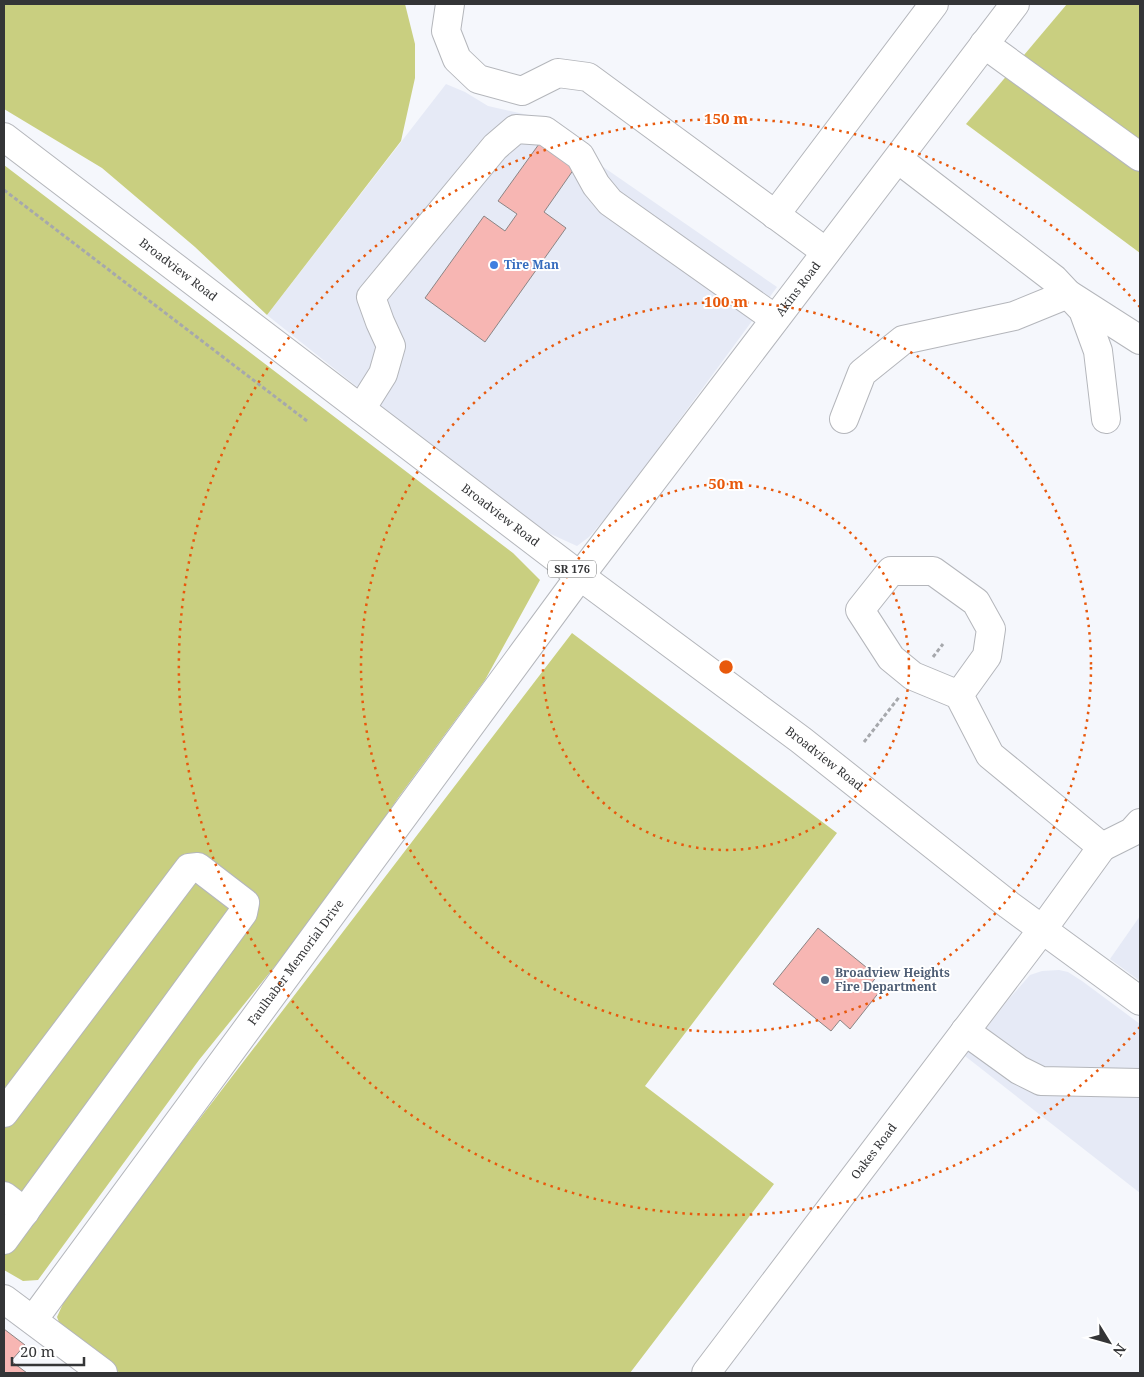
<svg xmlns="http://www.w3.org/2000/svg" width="1144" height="1377" viewBox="0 0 1144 1377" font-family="'Noto Serif',serif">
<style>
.built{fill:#e6eaf6}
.green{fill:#c9cf80}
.building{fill:#f7b6b3;stroke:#8b8585}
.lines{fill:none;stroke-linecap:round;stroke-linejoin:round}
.minor-casing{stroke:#b4b6bb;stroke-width:30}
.major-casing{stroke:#b4b6bb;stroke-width:30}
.path{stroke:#a6a8ac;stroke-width:3;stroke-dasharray:4 2.5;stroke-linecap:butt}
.minor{stroke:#fff;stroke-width:28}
.major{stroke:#fff;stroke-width:28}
.ring{fill:none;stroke:#e8590c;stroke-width:2.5;stroke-dasharray:2.5 5}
.shop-dot{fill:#3f7fe0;stroke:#fff;stroke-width:2}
.service-dot{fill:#5c6f8a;stroke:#fff;stroke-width:2}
.labels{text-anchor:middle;stroke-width:4;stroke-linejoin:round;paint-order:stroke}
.shield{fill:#fff;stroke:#717273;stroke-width:1}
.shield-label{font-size:11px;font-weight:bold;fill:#343537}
.shop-label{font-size:12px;font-weight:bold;fill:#366cbe;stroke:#fff;text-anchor:start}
.street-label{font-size:12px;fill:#343537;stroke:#fff}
.service-label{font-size:12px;font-weight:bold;fill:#4e5e75;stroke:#fff;text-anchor:start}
.centre{fill:#e8590c;stroke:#fff;stroke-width:2.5}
.ring-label{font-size:15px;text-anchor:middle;font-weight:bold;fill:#e8590c;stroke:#fff;stroke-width:4;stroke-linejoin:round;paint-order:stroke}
</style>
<rect width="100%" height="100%" fill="#f5f7fc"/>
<g class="built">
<polygon points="446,84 465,92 488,106 528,115 777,287 616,506 589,537 577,546 544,531 406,426 267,315"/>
<polygon points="1140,916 1140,981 1110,959"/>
<polygon points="1059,970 1068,972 1082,981 1140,1024 1140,1193 965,1056 1008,1000 1030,975 1042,971"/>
</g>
<g class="green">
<polygon points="4,4 405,4 415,44 415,78 401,141 267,315 195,247 102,168 4,109"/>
<polygon points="1067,4 1140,4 1140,253 966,124"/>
<polygon points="4,165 513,553 540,580 485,680 398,798 335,892 199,1060 38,1280 23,1281 4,1270"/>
<polygon points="572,633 837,833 645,1086 774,1184 630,1373 120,1373 77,1340 62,1330 57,1317 70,1288"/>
</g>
<g class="building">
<polygon points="539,144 574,169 544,212 566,228 485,342 425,298 484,216 505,231 517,214 498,201"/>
<polygon points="818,928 877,976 871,984 880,991 850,1029 840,1020 831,1031 773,984"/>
<polygon points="4,1329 25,1345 11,1361 27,1373 4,1373"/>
</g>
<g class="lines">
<defs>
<g id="minor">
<polyline points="450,4 446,31 457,59 478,79 522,91 558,73 588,77 826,252"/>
<polyline points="984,44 1140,157"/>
<polyline points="898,159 1054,279 1083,310 1098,351 1106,419"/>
<polyline points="775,215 934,4"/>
<polyline points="361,409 383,374 391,346 380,322 371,297 495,147 516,129 545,131 580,156 596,185 610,202 775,319"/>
<polyline points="844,419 862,373 903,340 1014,316 1068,294 1140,340"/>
<polyline points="1102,847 1132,832 1140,823"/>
<polyline points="965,1031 1019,1070 1041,1081 1140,1083"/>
<polyline points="4,1113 189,868 198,867 245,903 243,913 4,1240"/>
<polyline points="4,1196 25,1212"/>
<polyline points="4,1299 103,1373"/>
<path id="s1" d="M33,1320L580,576L1015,4"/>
<path id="s2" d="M706,1373L1042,930L1102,847L990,755L959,695L913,676L891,658L860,610L891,571H933L976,602L991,629L987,656L959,695"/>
</g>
<g id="major">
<path id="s3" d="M4,137L580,576L801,740L1009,905L1140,1001"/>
</g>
</defs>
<use href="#minor" class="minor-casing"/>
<use href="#major" class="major-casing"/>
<g class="path">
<polyline points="4,190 307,421"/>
<polyline points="933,657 943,644"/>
<polyline points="864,742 900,696"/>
</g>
<use href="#minor" class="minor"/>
<use href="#major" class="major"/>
</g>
<g class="ring">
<circle cx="726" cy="667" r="183"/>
<circle cx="726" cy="667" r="365"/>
<path d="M1140 1027A548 548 0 1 1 1140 307"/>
</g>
<circle class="shop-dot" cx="494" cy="265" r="5"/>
<circle class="service-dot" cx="825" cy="980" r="5"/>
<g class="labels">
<rect class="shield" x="548" y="560.5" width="48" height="17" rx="4"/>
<g class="shield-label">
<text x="572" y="573">SR 176</text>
</g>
<g class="shop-label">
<text x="504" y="269">Tire Man</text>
</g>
<g class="street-label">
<text dy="4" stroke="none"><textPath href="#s3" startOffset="219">Broadview Road</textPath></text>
<text dy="4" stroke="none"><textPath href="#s1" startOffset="1284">Akins Road</textPath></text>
<text dy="4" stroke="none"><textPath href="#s3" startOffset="624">Broadview Road</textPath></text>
<text dy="4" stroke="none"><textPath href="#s3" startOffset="1029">Broadview Road</textPath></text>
<text dy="4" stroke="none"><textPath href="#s1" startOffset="444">Faulhaber Memorial Drive</textPath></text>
<text dy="4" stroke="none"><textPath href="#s2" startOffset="278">Oakes Road</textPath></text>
</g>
<g class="service-label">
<text x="835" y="977">Broadview Heights<tspan x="835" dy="14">Fire Department</tspan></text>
</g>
</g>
<circle cx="726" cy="667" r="8" class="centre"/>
<g class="ring-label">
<text x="726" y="124">150 m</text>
<text x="726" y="307">100 m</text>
<text x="726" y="489">50 m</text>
</g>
<rect width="1144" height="1377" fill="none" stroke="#343537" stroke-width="10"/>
<g transform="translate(1109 1342) rotate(127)" stroke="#ffffff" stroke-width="4" paint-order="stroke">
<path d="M0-4L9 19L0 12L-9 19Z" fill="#343537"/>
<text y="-8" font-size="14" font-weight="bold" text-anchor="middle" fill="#343537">N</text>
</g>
<path d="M12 1357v8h72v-8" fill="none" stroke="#343537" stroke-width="2.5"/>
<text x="20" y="1357" font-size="15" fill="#343537" stroke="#ffffff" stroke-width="4" paint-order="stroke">20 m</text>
</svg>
